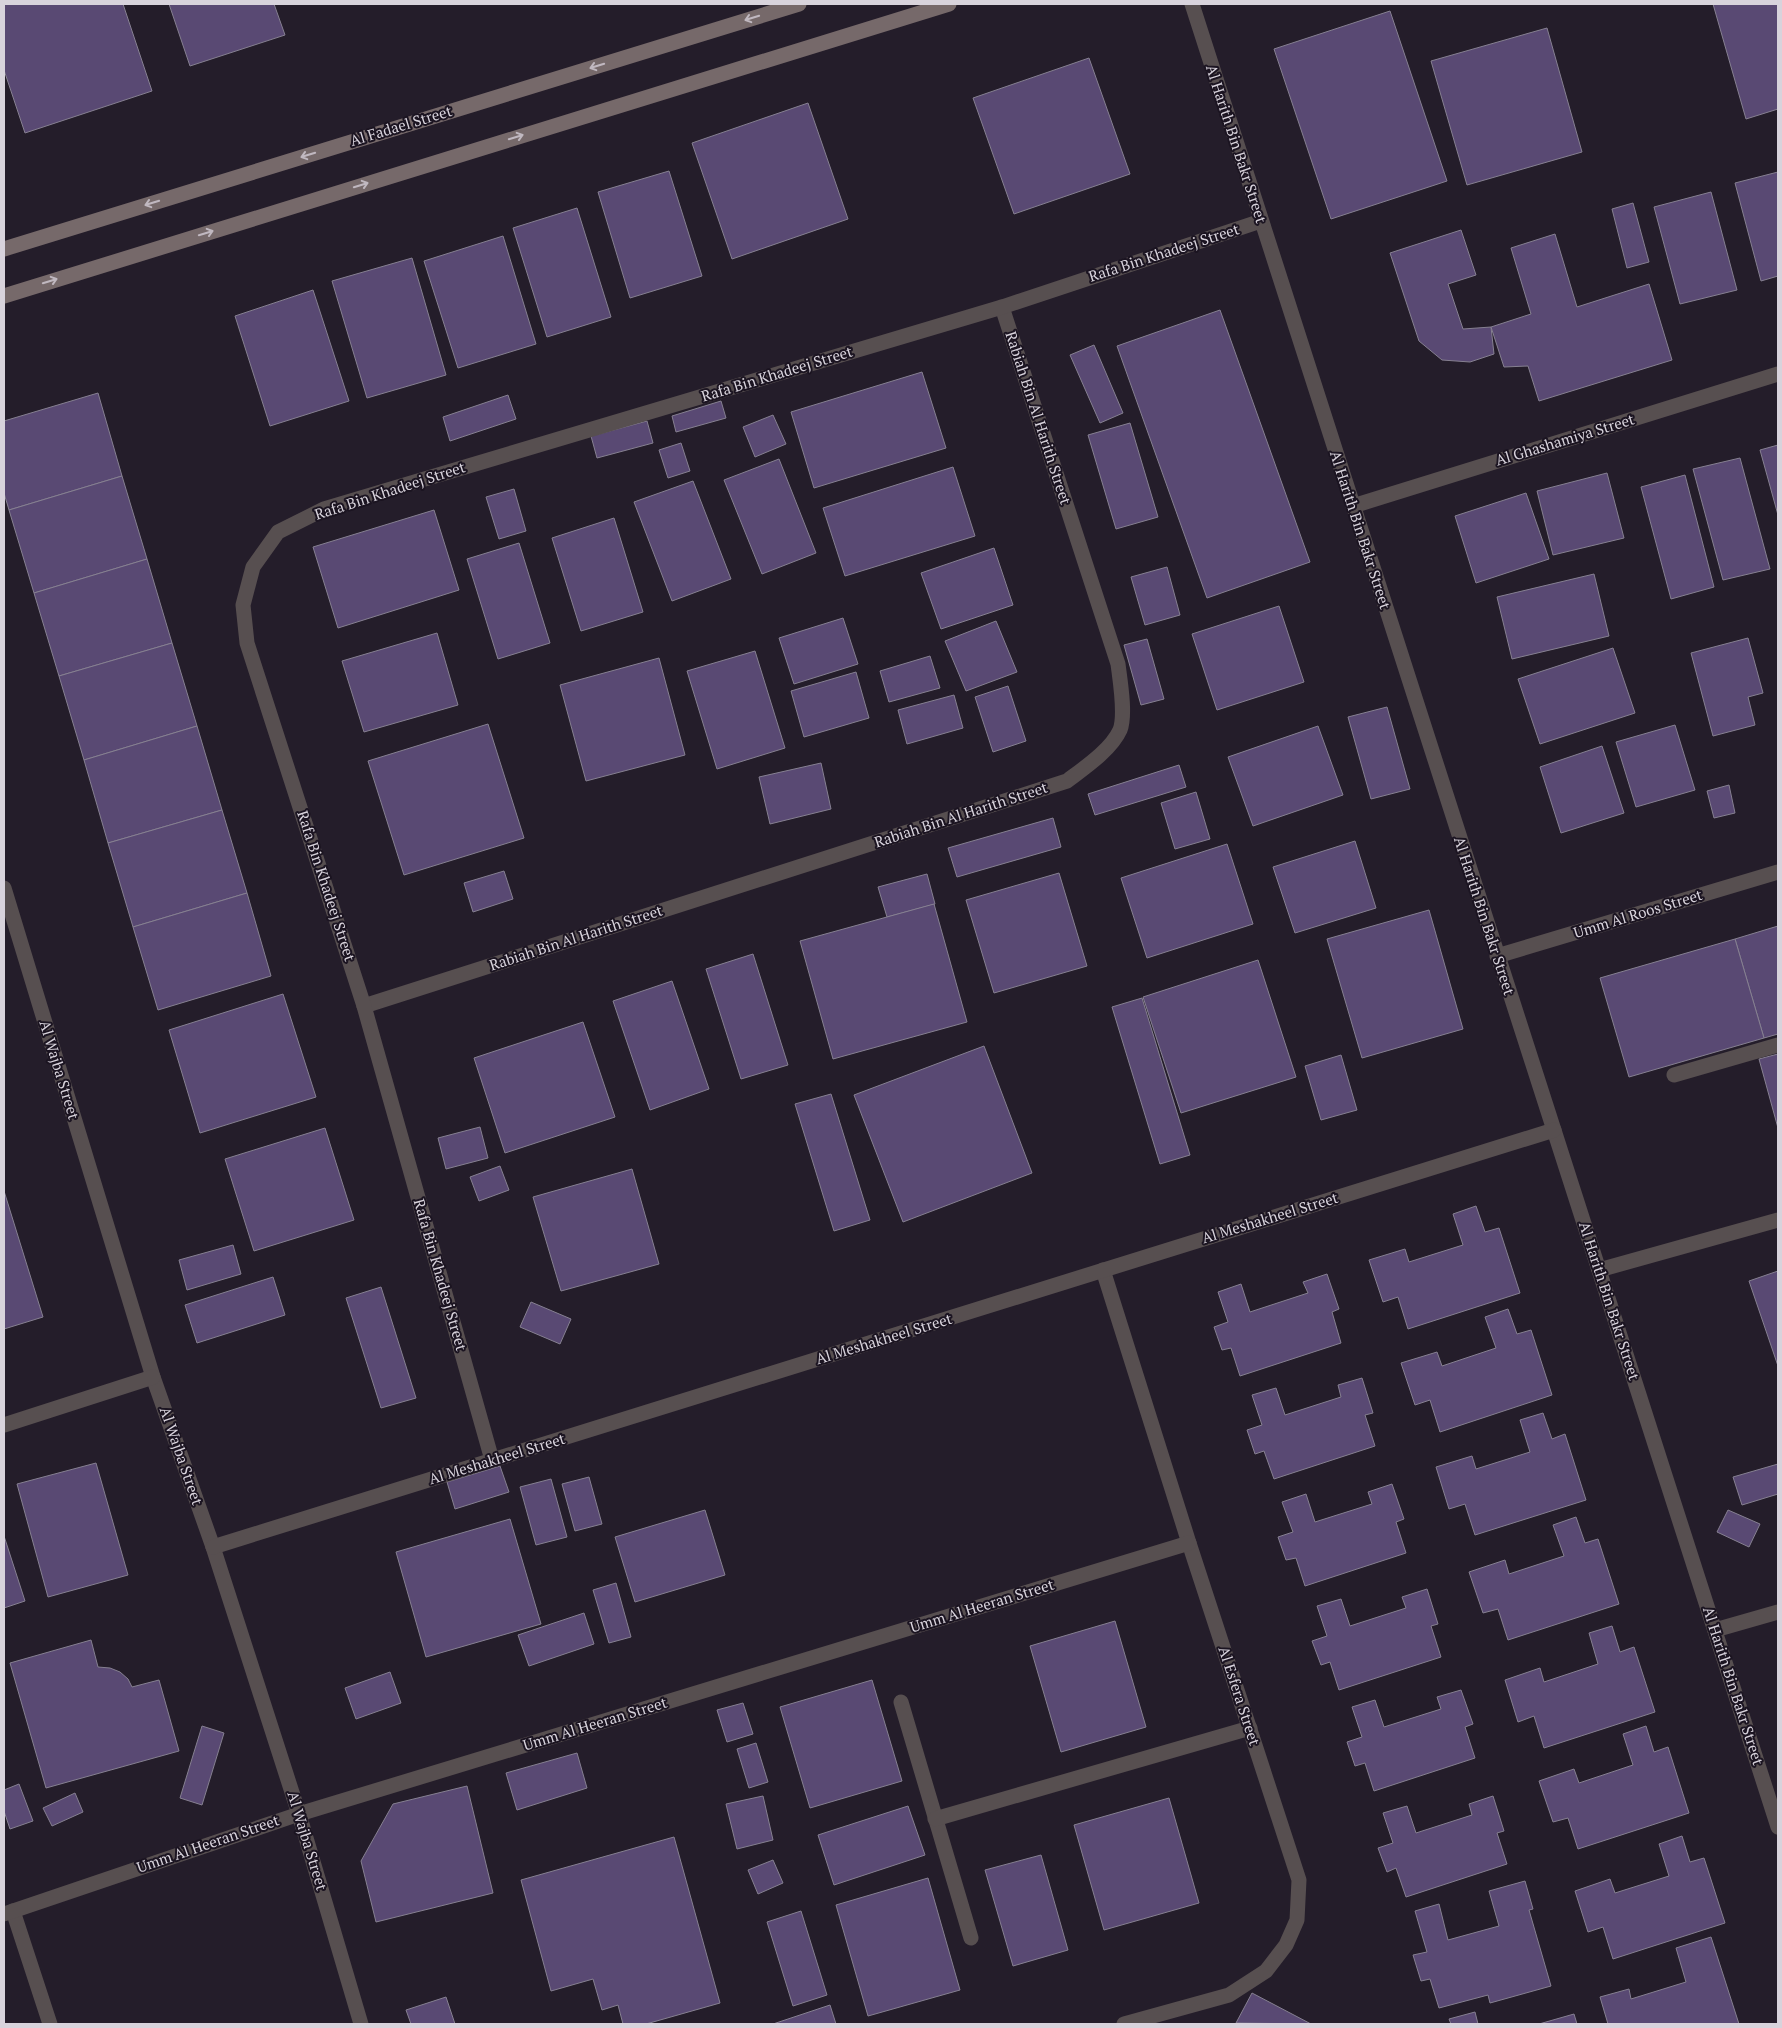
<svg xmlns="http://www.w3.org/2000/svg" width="1782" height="2028" viewBox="0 0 1782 2028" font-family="'PT Serif',serif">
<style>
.building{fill:#594973;stroke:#868091}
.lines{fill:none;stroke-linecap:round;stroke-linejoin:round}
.lane{stroke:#574f50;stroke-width:15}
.street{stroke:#574f50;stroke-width:15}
.secondary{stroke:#76696a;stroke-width:15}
.oneway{stroke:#c0b8c0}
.labels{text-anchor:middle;stroke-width:4;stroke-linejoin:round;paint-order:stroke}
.street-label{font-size:15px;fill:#d8d3dc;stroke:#1b1421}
</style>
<rect width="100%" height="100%" fill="#241d2a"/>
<g class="building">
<polygon points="4,4 123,4 152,91 25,133 4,70"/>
<polygon points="169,4 274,4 285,35 190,66"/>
<polygon points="1713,4 1778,4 1778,109 1746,119"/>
<polygon points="1390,11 1447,181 1331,219 1274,49"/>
<polygon points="1547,28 1582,152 1467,185 1431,61"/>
<polygon points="1089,58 1130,174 1014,214 973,98"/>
<polygon points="808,103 848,219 732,259 692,143"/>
<polygon points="669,171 702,276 630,298 598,192"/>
<polygon points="1778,172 1778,276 1761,281 1735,183"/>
<polygon points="1711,192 1737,290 1680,304 1654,207"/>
<polygon points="1633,203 1649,262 1627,268 1612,209"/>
<polygon points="577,208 611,317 547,337 513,228"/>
<polygon points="1461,230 1476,275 1448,284 1463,329 1491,327 1494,354 1470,362 1442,360 1419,341 1390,253"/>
<polygon points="1555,234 1577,307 1649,284 1672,360 1539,401 1528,366 1504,367 1491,327 1531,314 1511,248"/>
<polygon points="503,236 536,344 458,368 424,261"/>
<polygon points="412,258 446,375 367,398 332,281"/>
<polygon points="313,290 349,401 270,426 235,316"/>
<polygon points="1220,310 1310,562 1207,598 1117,346"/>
<polygon points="1094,345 1123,413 1100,423 1070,355"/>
<polygon points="922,372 946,448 814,488 791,412"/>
<polygon points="98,393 122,476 9,510 4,493 4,421"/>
<polygon points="508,395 516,419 450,441 443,417"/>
<polygon points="721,401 726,418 676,432 672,416"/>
<polygon points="773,415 786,444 755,457 743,427"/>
<polygon points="647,421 653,443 597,458 591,436"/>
<polygon points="1130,423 1158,517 1116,529 1088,435"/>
<polygon points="681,443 690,471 668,478 659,450"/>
<polygon points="1778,445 1778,515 1760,450"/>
<polygon points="1740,458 1770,569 1723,580 1693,469"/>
<polygon points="779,459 816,553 762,574 724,480"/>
<polygon points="953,467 975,536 845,576 823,508"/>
<polygon points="1607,473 1624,538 1553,555 1537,491"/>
<polygon points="1685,475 1714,587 1671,599 1641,487"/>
<polygon points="122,476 147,559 34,593 9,510"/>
<polygon points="693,481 731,579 672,601 634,502"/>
<polygon points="514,489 526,531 499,539 486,497"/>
<polygon points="1526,493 1549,559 1476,583 1455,516"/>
<polygon points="434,510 459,590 338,628 313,547"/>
<polygon points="614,518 643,612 581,631 552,538"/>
<polygon points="519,543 550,643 498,659 467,559"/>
<polygon points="994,548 1013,605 941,629 921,573"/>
<polygon points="147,559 172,643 59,676 34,593"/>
<polygon points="1167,567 1180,615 1145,625 1131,577"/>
<polygon points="1594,574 1609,636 1512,659 1497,597"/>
<polygon points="1279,606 1304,682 1217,710 1192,634"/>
<polygon points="843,618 858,664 794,684 779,638"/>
<polygon points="996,621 1017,672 966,691 945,641"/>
<polygon points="437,633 458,705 364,732 342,661"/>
<polygon points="1748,638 1763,693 1748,697 1755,725 1713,736 1691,653"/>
<polygon points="1147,639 1164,699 1141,705 1124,645"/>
<polygon points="172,643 197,726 84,760 59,676"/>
<polygon points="1613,648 1635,713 1540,744 1518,679"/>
<polygon points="755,651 785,748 717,769 687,671"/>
<polygon points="930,656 940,688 889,702 880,671"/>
<polygon points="659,658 685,755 586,781 560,685"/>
<polygon points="856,672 869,718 804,737 791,691"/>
<polygon points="1008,686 1026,741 993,752 975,697"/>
<polygon points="954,695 963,728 907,744 898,710"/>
<polygon points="1387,707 1410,789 1371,799 1348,717"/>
<polygon points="488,724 524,838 404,875 368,761"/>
<polygon points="1675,725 1695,790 1636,807 1616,742"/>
<polygon points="197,726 222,810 108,843 84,760"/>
<polygon points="1318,726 1343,795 1253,826 1228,757"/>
<polygon points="1602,746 1624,813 1561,833 1540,767"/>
<polygon points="821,763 831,809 770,824 759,777"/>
<polygon points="1179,765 1186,787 1095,815 1088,794"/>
<polygon points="1729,785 1735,813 1714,818 1707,791"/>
<polygon points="1196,792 1210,839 1175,849 1161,803"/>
<polygon points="222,810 247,893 133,927 108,843"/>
<polygon points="1053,818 1061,847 957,877 948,848"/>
<polygon points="1355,841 1376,908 1295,933 1273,867"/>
<polygon points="1227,844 1253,924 1147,958 1121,878"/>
<polygon points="504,871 513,899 473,912 464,883"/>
<polygon points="1059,873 1087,966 994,993 966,900"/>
<polygon points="927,874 935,904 887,917 878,887"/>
<polygon points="247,893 271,976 158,1010 133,927"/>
<polygon points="934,904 967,1022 833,1059 800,941"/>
<polygon points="1429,910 1463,1029 1362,1058 1327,939"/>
<polygon points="1778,926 1778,1034 1764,1038 1735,939"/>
<polygon points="1735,939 1764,1038 1629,1077 1600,978"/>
<polygon points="753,954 788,1065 741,1079 706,969"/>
<polygon points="1258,960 1296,1077 1181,1113 1143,997"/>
<polygon points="672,981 709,1089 650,1110 613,1001"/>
<polygon points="283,994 316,1097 200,1133 169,1030"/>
<polygon points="1142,998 1190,1155 1160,1164 1112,1007"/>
<polygon points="583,1022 615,1117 505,1153 474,1058"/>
<polygon points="984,1046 1032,1173 903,1222 854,1095"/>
<polygon points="1778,1054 1778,1128 1759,1059"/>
<polygon points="1341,1055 1357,1110 1321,1120 1305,1066"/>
<polygon points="831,1094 870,1220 834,1231 795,1104"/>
<polygon points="480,1127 488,1158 446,1169 438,1138"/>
<polygon points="325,1128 354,1220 254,1251 225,1159"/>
<polygon points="500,1166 509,1190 479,1201 470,1177"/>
<polygon points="632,1169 659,1264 561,1291 533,1197"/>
<polygon points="4,1191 43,1317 4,1329"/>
<polygon points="1476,1206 1485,1232 1499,1228 1520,1293 1408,1329 1398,1297 1383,1302 1369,1260 1405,1249 1409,1262 1463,1245 1453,1214"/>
<polygon points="233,1245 241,1274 187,1290 179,1260"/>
<polygon points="1778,1271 1778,1366 1749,1281"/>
<polygon points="1327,1274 1339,1309 1332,1312 1341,1343 1240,1376 1231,1348 1222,1350 1214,1327 1228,1322 1218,1292 1241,1284 1250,1312 1308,1293 1303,1282"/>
<polygon points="273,1277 285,1315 197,1343 185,1305"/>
<polygon points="381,1287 416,1398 381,1408 346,1298"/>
<polygon points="531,1302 571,1319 560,1344 520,1327"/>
<polygon points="1508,1309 1517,1334 1531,1330 1552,1395 1440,1432 1430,1400 1415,1405 1401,1363 1437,1352 1442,1366 1496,1348 1485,1317"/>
<polygon points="1362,1378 1373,1413 1365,1415 1375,1446 1274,1479 1264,1451 1255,1454 1247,1430 1262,1425 1252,1395 1276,1388 1285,1415 1341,1397 1338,1385"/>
<polygon points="1543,1413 1552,1439 1565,1434 1586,1500 1475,1535 1465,1504 1449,1509 1436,1467 1472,1456 1476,1469 1530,1452 1520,1420"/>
<polygon points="96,1463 128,1575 48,1597 17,1484"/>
<polygon points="1778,1464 1778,1494 1742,1505 1733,1477"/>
<polygon points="500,1466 509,1492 455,1509 447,1482"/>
<polygon points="589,1477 602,1524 575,1531 562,1484"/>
<polygon points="551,1479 567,1537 536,1545 520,1487"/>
<polygon points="1392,1484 1404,1519 1396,1522 1406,1553 1305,1586 1296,1558 1286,1560 1278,1537 1293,1532 1282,1502 1306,1494 1315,1522 1372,1504 1368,1492"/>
<polygon points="705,1510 725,1575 635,1602 615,1537"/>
<polygon points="1728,1510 1760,1524 1749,1547 1717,1532"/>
<polygon points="1576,1517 1585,1543 1598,1539 1619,1604 1508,1640 1498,1609 1483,1613 1469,1572 1505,1560 1509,1574 1564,1556 1553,1525"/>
<polygon points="510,1519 541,1624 426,1657 396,1552"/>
<polygon points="4,1536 25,1601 4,1608"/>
<polygon points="616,1583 631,1637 609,1643 593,1590"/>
<polygon points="1427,1589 1438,1624 1431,1626 1441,1657 1339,1690 1330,1662 1321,1665 1312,1641 1327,1636 1317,1606 1341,1599 1350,1626 1406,1608 1402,1597"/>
<polygon points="584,1613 594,1644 529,1666 518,1635"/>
<polygon points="1115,1621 1146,1727 1061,1752 1030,1646"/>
<polygon points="1612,1626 1620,1652 1634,1647 1655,1712 1544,1748 1534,1716 1518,1722 1505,1680 1540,1668 1544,1682 1598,1664 1589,1633"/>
<polygon points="91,1640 98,1667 110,1668 120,1672 128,1679 132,1687 159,1680 179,1751 46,1788 10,1663"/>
<polygon points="390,1672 401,1703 356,1719 345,1688"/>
<polygon points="872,1680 902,1781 810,1808 780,1707"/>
<polygon points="1461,1690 1473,1724 1465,1727 1475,1758 1374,1791 1365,1763 1355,1766 1347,1742 1362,1737 1352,1707 1375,1700 1384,1727 1441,1709 1437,1697"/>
<polygon points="743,1703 753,1734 727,1742 717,1710"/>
<polygon points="202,1726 224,1733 202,1805 180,1798"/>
<polygon points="1646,1726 1654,1752 1668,1747 1689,1813 1578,1849 1568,1818 1553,1822 1539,1781 1574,1769 1579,1783 1633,1765 1623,1734"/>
<polygon points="756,1743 768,1782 749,1788 737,1749"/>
<polygon points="577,1753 587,1788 517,1810 506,1773"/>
<polygon points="19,1784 33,1821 10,1829 4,1811 4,1790"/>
<polygon points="467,1786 493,1893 376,1922 361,1861 393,1804"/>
<polygon points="75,1793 83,1812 52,1826 43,1808"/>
<polygon points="763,1796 773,1840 737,1849 726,1804"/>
<polygon points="1493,1796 1504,1831 1497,1833 1507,1864 1406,1897 1396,1868 1387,1872 1378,1848 1393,1843 1383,1813 1407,1806 1416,1833 1472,1815 1469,1804"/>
<polygon points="1169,1798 1199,1903 1104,1930 1074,1825"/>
<polygon points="908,1806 925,1855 834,1885 818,1835"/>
<polygon points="1682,1836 1690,1862 1704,1858 1725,1923 1613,1959 1603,1927 1588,1932 1575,1891 1610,1879 1615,1893 1669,1876 1659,1844"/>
<polygon points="674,1837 720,2003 646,2024 623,2024 618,2005 602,2010 593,1979 551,1991 521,1880"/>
<polygon points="1041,1855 1068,1950 1013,1966 985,1870"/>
<polygon points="773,1860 783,1883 758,1894 748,1870"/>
<polygon points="928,1878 960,1990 868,2016 836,1905"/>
<polygon points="1525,1881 1533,1909 1529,1910 1551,1986 1490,2003 1488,1995 1439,2008 1430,1979 1421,1981 1413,1955 1427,1952 1415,1911 1439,1904 1448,1940 1499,1926 1489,1891"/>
<polygon points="801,1911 827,1995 793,2006 767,1922"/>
<polygon points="1711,1937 1739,2024 1608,2024 1600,1997 1629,1989 1631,1999 1686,1982 1676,1948"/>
<polygon points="1252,1993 1311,2024 1310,2024 1236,2023"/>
<polygon points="446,1997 455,2024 411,2024 406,2010"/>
<polygon points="830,2005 836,2024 773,2024"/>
<polygon points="1475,2012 1478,2024 1451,2024 1449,2019"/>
<polygon points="1574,2014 1577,2024 1539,2024"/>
</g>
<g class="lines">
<g class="lane">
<polyline points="901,1702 971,1938"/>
<polyline points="935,1819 1250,1728"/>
</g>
<g class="street">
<polyline points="1192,4 1778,1827"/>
<polyline points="1353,506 1778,374"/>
<polyline points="4,888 153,1377 213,1547 299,1814 361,2024"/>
<polyline points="1497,956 1778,872"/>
<path d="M364,1006L1067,781C1084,768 1111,750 1120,730C1126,715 1120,680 1118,664L1002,307"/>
<polyline points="1674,1075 1778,1045"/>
<polyline points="1103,1270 1189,1543 1299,1880 1297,1920 1286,1945 1266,1971 1229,1995 1124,2024"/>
<polyline points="1599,1270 1778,1220"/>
<polyline points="4,1425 153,1377"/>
<polyline points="492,1460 364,1006 247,643 243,605 253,567 278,532 324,509 1002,307 1261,221"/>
<polyline points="213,1547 1554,1130"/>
<polyline points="1715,1630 1778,1612"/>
<polyline points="13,1911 50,2024"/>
<polyline points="4,1914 299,1814 1189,1543"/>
</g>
<g class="secondary">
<polyline points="4,249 799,4"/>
<polyline points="4,296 949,4"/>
</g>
</g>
<defs><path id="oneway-shaft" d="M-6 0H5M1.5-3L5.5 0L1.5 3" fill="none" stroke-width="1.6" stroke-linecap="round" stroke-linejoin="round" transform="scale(1.25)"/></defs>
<g class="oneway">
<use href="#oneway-shaft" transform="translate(752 18) rotate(163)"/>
<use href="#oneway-shaft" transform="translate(597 66) rotate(163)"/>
<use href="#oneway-shaft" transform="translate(516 137) rotate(-17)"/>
<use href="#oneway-shaft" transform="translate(308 155) rotate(163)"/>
<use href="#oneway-shaft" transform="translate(361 185) rotate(-17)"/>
<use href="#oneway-shaft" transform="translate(152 203) rotate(163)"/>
<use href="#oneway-shaft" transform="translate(206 233) rotate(-17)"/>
<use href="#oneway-shaft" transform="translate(50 281) rotate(-17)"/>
</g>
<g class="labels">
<g class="street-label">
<text transform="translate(401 126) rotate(-17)" y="5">Al Fadael Street</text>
<text transform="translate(1236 144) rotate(72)" y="5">Al Harith Bin Bakr Street</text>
<text transform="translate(1164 253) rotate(-18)" y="5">Rafa Bin Khadeej Street</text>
<text transform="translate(777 374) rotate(-17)" y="5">Rafa Bin Khadeej Street</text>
<text transform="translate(1038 418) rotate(72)" y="5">Rabiah Bin Al Harith Street</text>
<text transform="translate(1565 440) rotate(-17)" y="5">Al Ghashamiya Street</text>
<text transform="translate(390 491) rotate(-18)" y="5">Rafa Bin Khadeej Street</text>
<text transform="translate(1360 530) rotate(72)" y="5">Al Harith Bin Bakr Street</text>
<text transform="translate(961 815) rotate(-18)" y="5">Rabiah Bin Al Harith Street</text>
<text transform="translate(326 886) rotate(72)" y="5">Rafa Bin Khadeej Street</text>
<text transform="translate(1638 914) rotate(-17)" y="5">Umm Al Roos Street</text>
<text transform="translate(1484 916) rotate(72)" y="5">Al Harith Bin Bakr Street</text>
<text transform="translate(576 938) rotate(-18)" y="5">Rabiah Bin Al Harith Street</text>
<text transform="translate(59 1070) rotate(73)" y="5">Al Wajba Street</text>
<text transform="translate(1270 1218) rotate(-17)" y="5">Al Meshakheel Street</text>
<text transform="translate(440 1275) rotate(74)" y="5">Rafa Bin Khadeej Street</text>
<text transform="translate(1609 1301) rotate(72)" y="5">Al Harith Bin Bakr Street</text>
<text transform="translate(884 1339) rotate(-17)" y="5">Al Meshakheel Street</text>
<text transform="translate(181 1456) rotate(71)" y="5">Al Wajba Street</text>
<text transform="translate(497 1459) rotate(-17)" y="5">Al Meshakheel Street</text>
<text transform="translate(982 1606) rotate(-17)" y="5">Umm Al Heeran Street</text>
<text transform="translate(1733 1686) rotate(72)" y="5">Al Harith Bin Bakr Street</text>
<text transform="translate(1239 1696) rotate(72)" y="5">Al Esfera Street</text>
<text transform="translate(595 1724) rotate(-17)" y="5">Umm Al Heeran Street</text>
<text transform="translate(307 1841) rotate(73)" y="5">Al Wajba Street</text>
<text transform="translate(208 1844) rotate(-19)" y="5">Umm Al Heeran Street</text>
</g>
</g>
<rect width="1782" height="2028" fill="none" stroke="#d8d3dc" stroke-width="10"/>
</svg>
